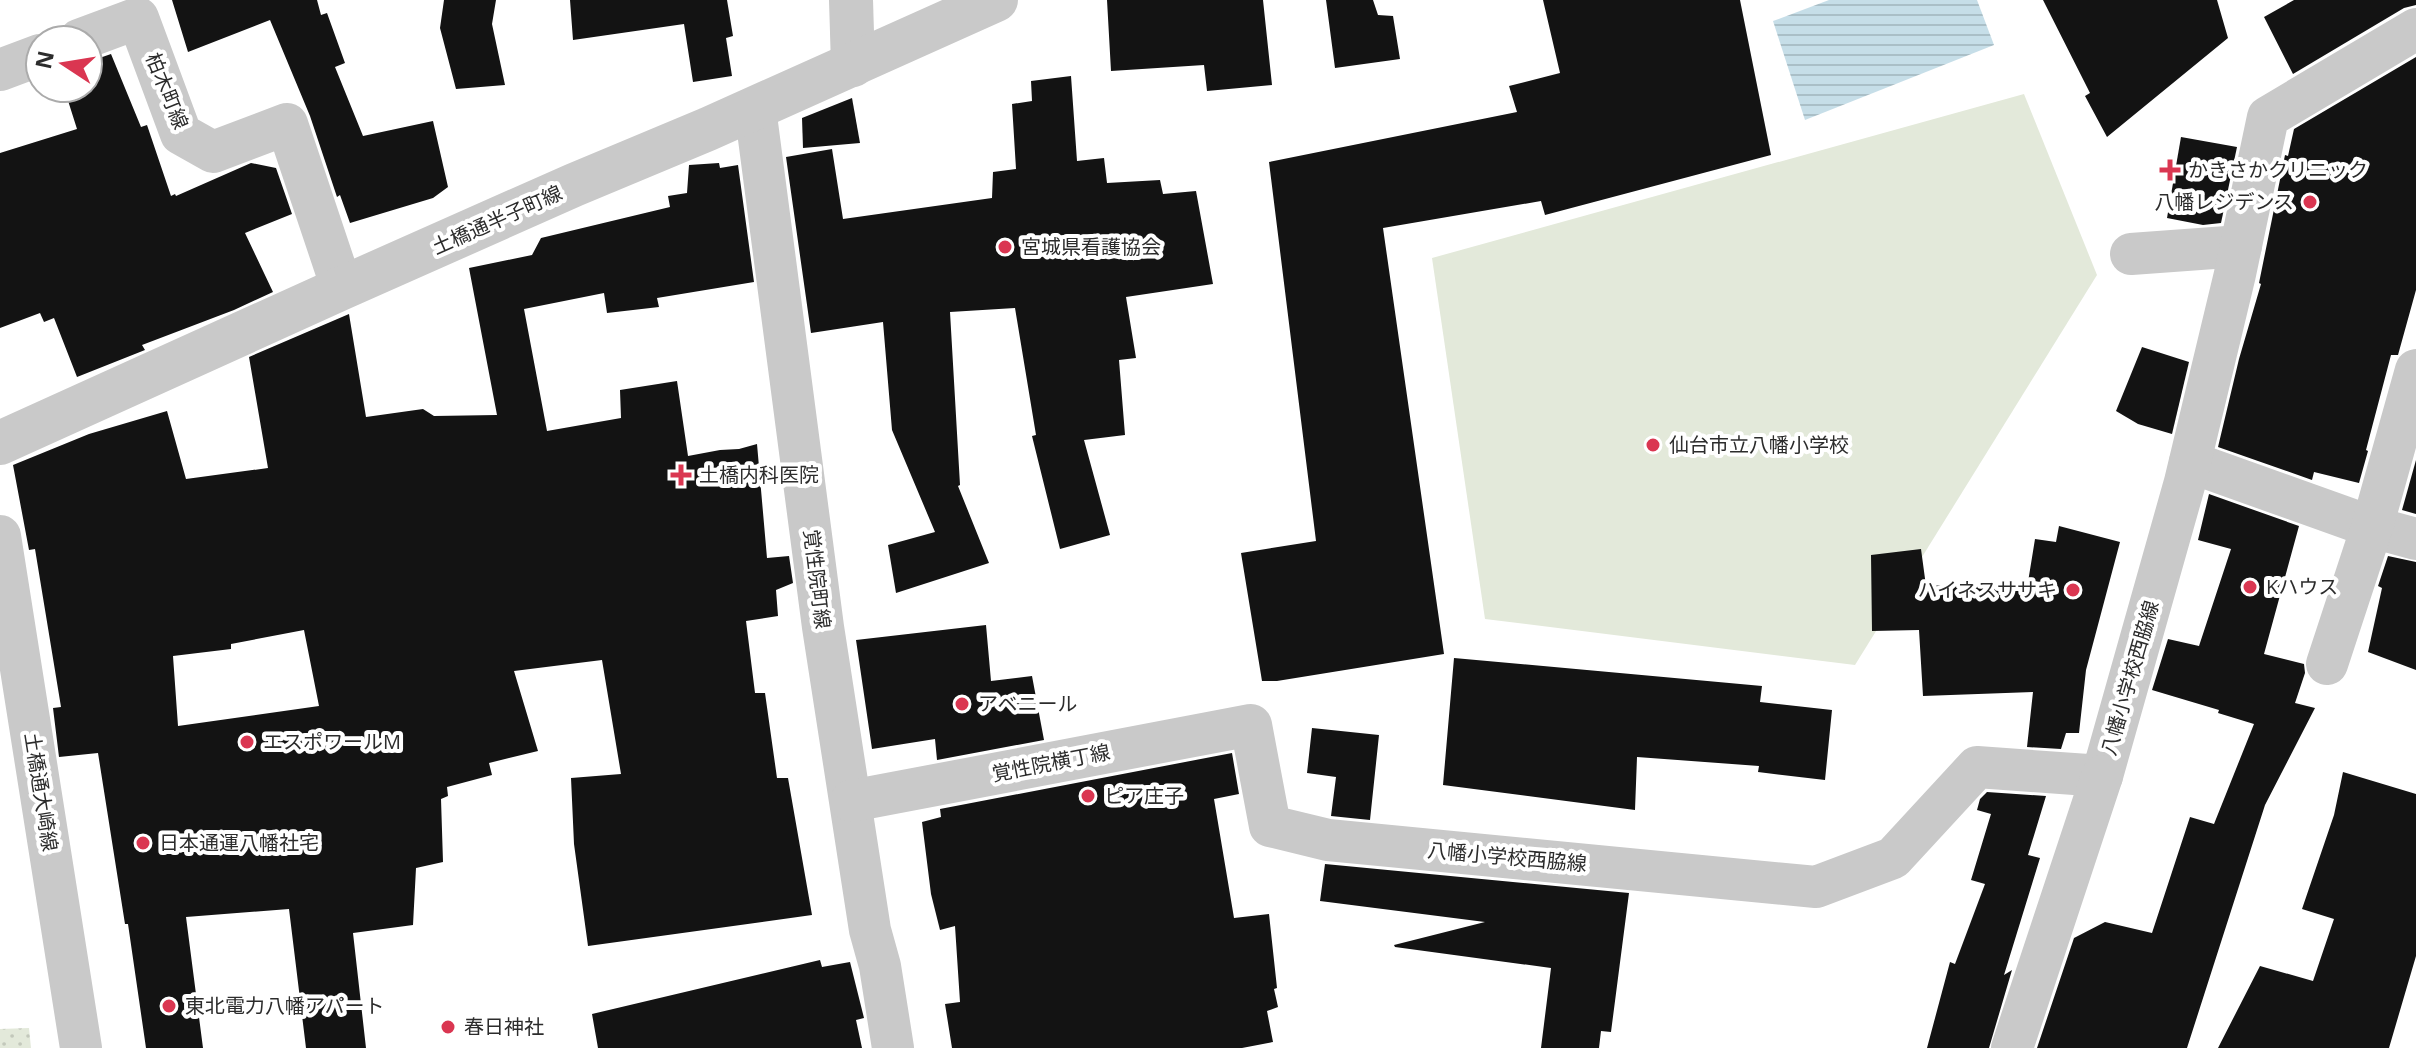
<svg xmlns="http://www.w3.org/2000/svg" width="2416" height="1048" viewBox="0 0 2416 1048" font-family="'Open Sans','Noto Sans JP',sans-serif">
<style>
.grass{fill:#e3e9da}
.park{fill:url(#park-dots)}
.water{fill:url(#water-rules)}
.building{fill:#131313;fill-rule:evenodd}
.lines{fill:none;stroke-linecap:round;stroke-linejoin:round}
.minor{stroke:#c9c9c9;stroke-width:42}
.tertiary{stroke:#c9c9c9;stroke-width:44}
.poi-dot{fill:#da3651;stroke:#fff;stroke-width:3}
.labels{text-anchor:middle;stroke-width:8;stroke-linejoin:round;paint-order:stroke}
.street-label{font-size:20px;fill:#2c2c2c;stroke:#fff}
.poi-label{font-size:20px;fill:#2c2c2c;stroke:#fff;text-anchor:start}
</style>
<defs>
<pattern id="park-dots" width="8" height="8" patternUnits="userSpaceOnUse" patternTransform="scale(2)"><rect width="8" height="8" fill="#e3e9da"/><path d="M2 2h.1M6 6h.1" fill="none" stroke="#c3c8bb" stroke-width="1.8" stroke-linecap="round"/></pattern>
<pattern id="water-rules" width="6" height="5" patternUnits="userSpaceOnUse" patternTransform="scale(2)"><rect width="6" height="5" fill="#c6dee8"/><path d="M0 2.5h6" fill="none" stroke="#aabfc7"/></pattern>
</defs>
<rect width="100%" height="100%" fill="#fff"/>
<polygon class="grass" points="2024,94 2097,275 1855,665 1485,619 1432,258"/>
<polygon class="park" points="29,1028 31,1048 0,1048 0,1029"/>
<polygon class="water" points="1829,0 1977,0 1994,45 1805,120 1773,21"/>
<g class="building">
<polygon points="172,0 317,0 321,15 327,13 345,63 335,67 363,136 433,121 448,187 433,198 350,223 340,195 337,197 310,116 270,20 188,52"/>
<polygon points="444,0 496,0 492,24 505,85 456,89 440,28"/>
<polygon points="570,0 727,0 733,36 726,38 732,76 693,82 684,24 573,40"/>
<polygon points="1107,0 1263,0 1272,85 1207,91 1204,65 1111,71"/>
<polygon points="1326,0 1373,0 1378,15 1393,16 1400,59 1335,68"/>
<polygon points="1543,0 1740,0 1771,155 1545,215 1541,201 1383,228 1444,654 1277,681 1262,681 1241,553 1316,541 1269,162 1517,112 1509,86 1560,73"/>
<polygon points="2043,0 2217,0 2228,38 2107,137 2085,96 2090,93"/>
<polygon points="2294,0 2416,0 2416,5 2404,8 2293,74 2264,17"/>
<polygon points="111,54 141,127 147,125 171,196 175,194 176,196 251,163 276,168 292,214 245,233 273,292 234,310 142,345 145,350 77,377 54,318 44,322 40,313 0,328 0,153 77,129 64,88 88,88 88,62"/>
<polygon points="2416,57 2416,290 2398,355 2391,355 2366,450 2368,451 2359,483 2314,472 2312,480 2218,447 2239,359 2261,284 2259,283 2285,155 2288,156 2294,129"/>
<polygon points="1071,76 1077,161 1104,158 1107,183 1160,180 1163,194 1196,191 1213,284 1126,297 1136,358 1119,360 1125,435 1084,440 1110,535 1060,549 1032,436 1036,435 1015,308 950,312 960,485 958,486 989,563 896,593 888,545 935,532 892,430 883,322 811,333 786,157 832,149 843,219 992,198 993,172 1016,169 1012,104 1032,101 1031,81"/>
<polygon points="852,98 860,143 803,148 802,118"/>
<polygon points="2181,137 2237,147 2221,223 2203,225 2167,218"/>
<path d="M719,163L720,168L738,165L754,282L657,298L659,307L607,313L604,293L524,309L547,431L621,418L620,390L677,381L688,456L720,450L739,449L757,444L767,558L789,556L793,583L776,590L778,616L746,621L755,693H765L777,778H788L812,915L588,946L574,844L571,778L621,774L602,660L514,671L538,751L489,763L492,775L447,787L448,796L441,799L443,862L416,868L413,925L353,933L366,1048H306L289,909L186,917L203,1048H146L128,924H125L98,753L59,757L53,708L61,707L35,549L29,550L13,465L89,434L167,411L186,479L268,468L249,357L349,314L366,417L423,409L434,416L497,415L469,268L532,255L541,238L670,207L668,196L687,193L689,165ZM304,630L319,706L178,726L173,656L231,649V644Z"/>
<polygon points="2142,347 2189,362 2172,434 2138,424 2116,411"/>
<polygon points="2416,460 2416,514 2402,510"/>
<polygon points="2209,494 2299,526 2264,654 2304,664 2305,673 2295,703 2315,708 2265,805 2187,1048 2037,1048 2074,938 2105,922 2152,933 2190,817 2214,824 2254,724 2218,713 2219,710 2152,690 2168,639 2199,646 2231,549 2198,540"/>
<polygon points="2059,526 2120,542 2086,670 2079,733 2066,733 2061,749 2027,747 2033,692 1923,696 1919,630 1872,631 1871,555 1921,549 1926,586 2028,582 2035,539 2056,542"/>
<polygon points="2388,556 2416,562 2416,670 2368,652 2382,588 2378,586"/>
<polygon points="986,625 991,681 1032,676 1044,740 937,760 935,739 872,749 856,640"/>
<polygon points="1454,658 1762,686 1760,702 1832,710 1825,780 1758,772 1759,766 1637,757 1635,810 1443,785"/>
<polygon points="1312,728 1379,735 1370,820 1331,816 1336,777 1307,773"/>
<polygon points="1232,753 1239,794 1214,799 1234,918 1269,914 1277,988 1274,989 1278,1007 1267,1011 1273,1042 1242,1048 952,1048 945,1004 960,1002 955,926 940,930 931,894 922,822 941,817 940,809"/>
<polygon points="2343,772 2416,794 2416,956 2389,1048 2218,1048 2260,966 2313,981 2334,919 2302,909 2334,815"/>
<polygon points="1987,792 2046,796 2028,855 2040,858 2004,975 2012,970 1989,1048 1927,1048 1950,962 1955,964 1985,884 1971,880 1991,814 1977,810 1980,799"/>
<polygon points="1325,864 1629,893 1611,1032 1601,1031 1599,1048 1541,1048 1551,968 1395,947 1394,945 1485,922 1320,901"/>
<polygon points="820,960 822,967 850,962 864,1018 856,1020 862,1048 598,1048 592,1014"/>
</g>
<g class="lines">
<g class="minor">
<polyline points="79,40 138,18 181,134 213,152 287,124 342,288"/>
<polyline points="0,70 40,55"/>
<polyline points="755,108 823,627 870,930 880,966 893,1048"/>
<polyline points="2131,254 2241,246"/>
<polyline points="2190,462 2372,527 2416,539"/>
<polyline points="0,536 81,1048"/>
<polyline points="2327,664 2372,527 2416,370"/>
<polyline points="851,801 1251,725 1270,826 1328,840 1816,887 1893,858 1977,767 2102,776 2185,482 2235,274 2268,117 2416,29"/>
<polyline points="2012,1048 2102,776"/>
</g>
<g class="tertiary">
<polyline points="851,0 853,65"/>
<polyline points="0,443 342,288 574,185 708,129 996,0"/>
</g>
</g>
<g class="poi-dot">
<path d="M2166 158h8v8h8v8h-8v8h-8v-8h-8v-8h8z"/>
<circle cx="2310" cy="202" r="8"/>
<circle cx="1005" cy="247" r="8"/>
<circle cx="1653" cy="445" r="8"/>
<path d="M677 463h8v8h8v8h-8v8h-8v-8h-8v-8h8z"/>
<circle cx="2250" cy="587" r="8"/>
<circle cx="2073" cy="590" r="8"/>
<circle cx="962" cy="704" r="8"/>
<circle cx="247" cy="742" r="8"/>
<circle cx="1088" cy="796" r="8"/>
<circle cx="143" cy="843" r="8"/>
<circle cx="169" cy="1006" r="8"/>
<circle cx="448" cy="1027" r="8"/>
</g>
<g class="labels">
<g class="street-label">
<text transform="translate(167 91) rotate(68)" y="7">柏木町線</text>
<text transform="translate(497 220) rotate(-24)" y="7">土橋通半子町線</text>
<text transform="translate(817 579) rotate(83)" y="7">覚性院町線</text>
<text transform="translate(2130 678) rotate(-74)" y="7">八幡小学校西脇線</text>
<text transform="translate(1051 763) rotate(-11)" y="7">覚性院横丁線</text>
<text transform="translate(41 792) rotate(81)" y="7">土橋通大崎線</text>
<text transform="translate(1507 857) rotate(5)" y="7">八幡小学校西脇線</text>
</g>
<g class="poi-label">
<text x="2188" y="177">かきさかクリニック</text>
<text x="2294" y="209" text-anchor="end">八幡レジデンス</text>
<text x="1021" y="254">宮城県看護協会</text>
<text x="1669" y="452">仙台市立八幡小学校</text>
<text x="699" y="482">土橋内科医院</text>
<text x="2266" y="594">Kハウス</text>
<text x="2057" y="597" text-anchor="end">ハイネスササキ</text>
<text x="978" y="711">アベニール</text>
<text x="263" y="749">エスポワールM</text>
<text x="1104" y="803">ピア庄子</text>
<text x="159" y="850">日本通運八幡社宅</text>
<text x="185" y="1013">東北電力八幡アパート</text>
<text x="464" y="1034">春日神社</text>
</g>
</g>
<g transform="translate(64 64) rotate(282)"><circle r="38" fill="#ffffff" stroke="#ababab" stroke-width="2"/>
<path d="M0-6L14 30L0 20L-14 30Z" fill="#da3651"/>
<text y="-12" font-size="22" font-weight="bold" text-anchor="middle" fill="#2c2c2c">N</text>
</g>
</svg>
